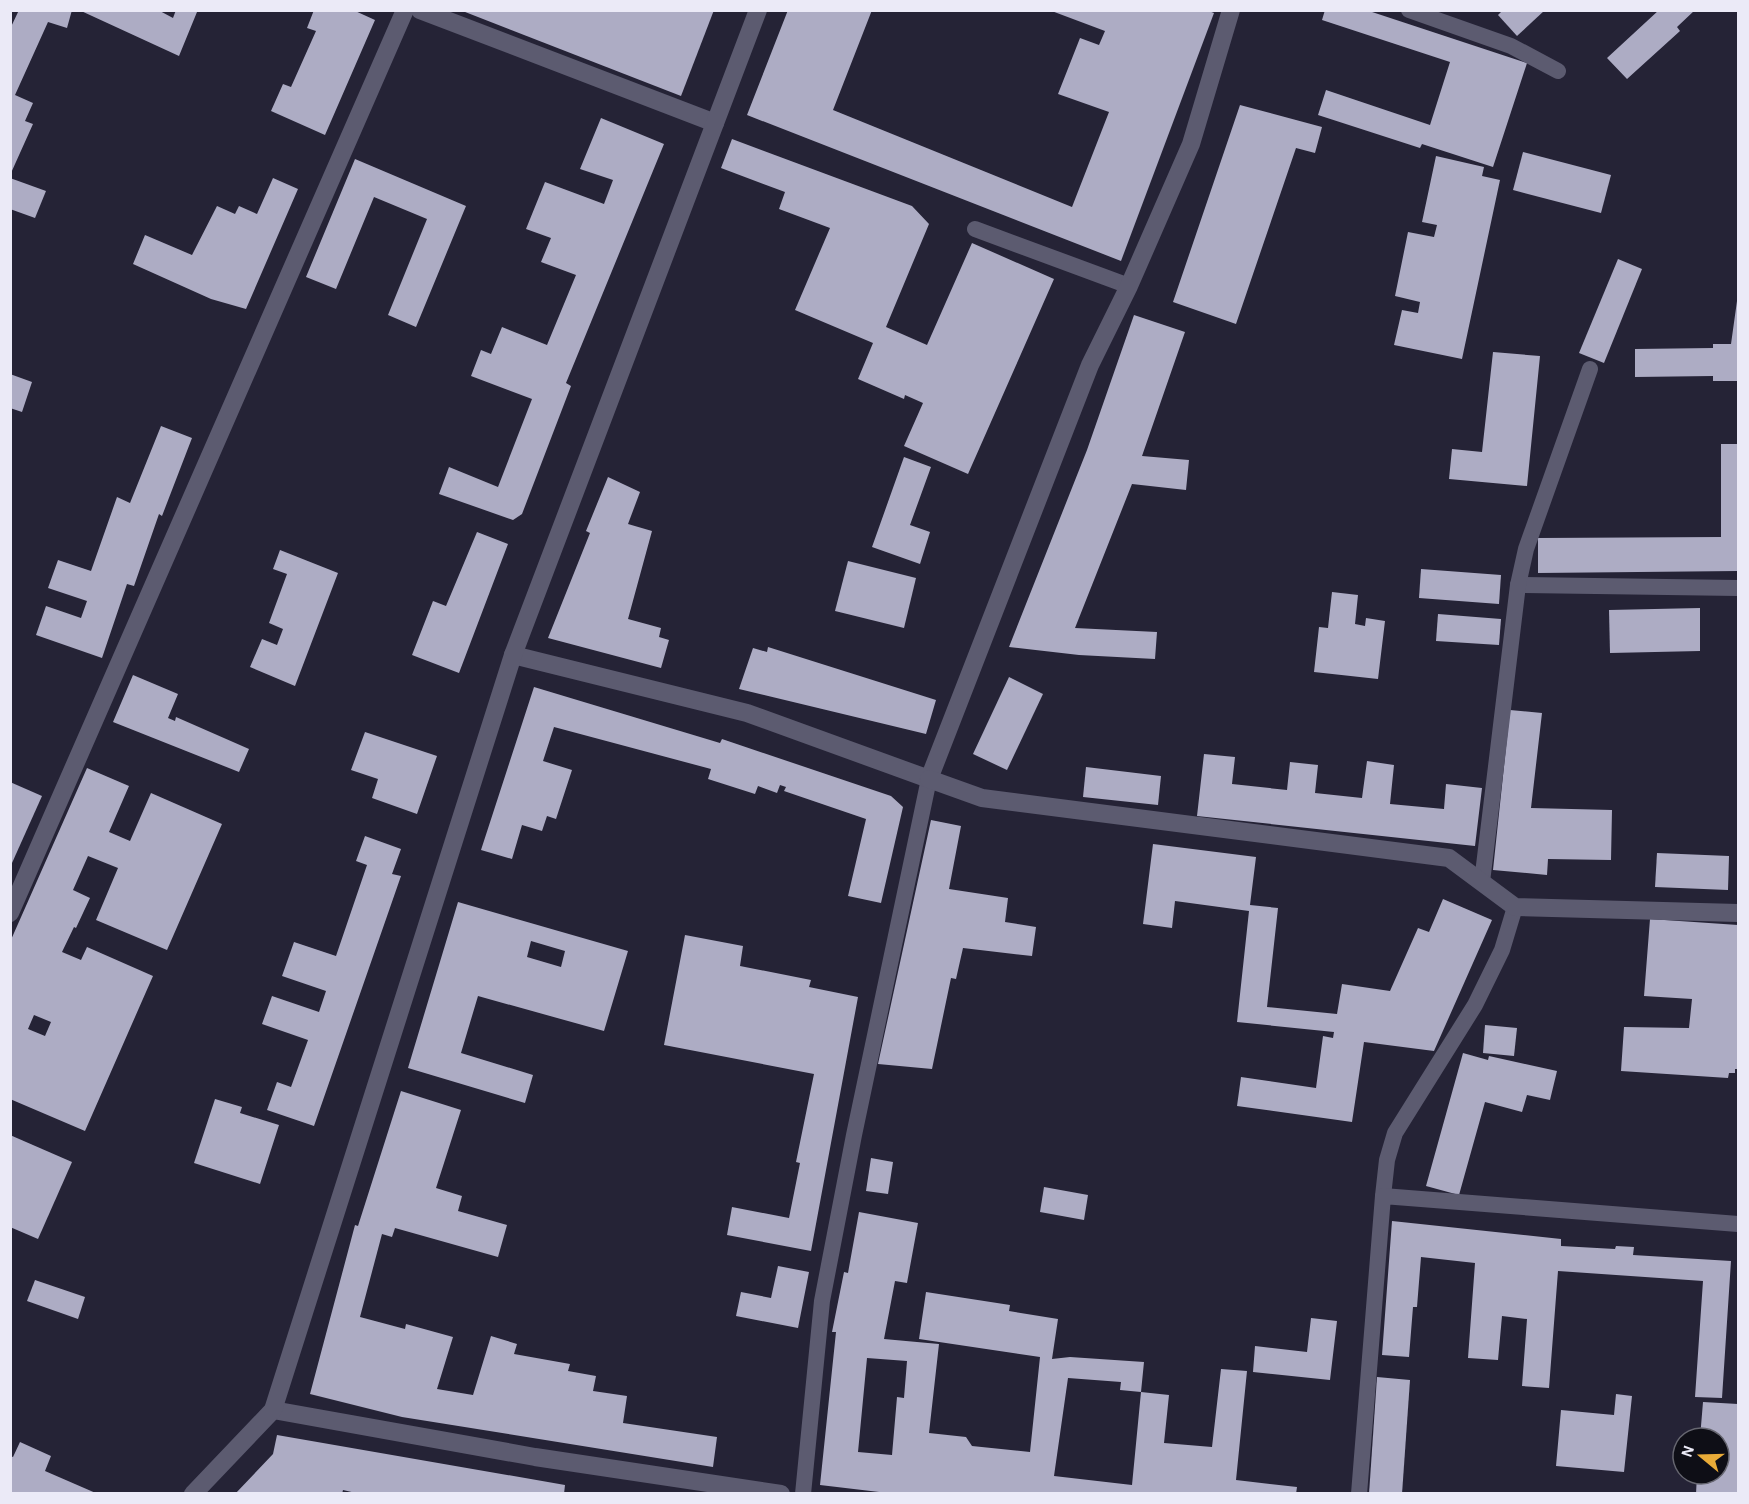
<svg xmlns="http://www.w3.org/2000/svg" width="1749" height="1504" viewBox="0 0 1749 1504" font-family="'Alegreya Sans',sans-serif">
<style>
.building{fill:#adacc4;fill-rule:evenodd}
.lines{fill:none;stroke-linecap:round;stroke-linejoin:round}
.service{stroke:#5c5b70;stroke-width:16}
.minor{stroke:#5c5b70;stroke-width:18}
</style>
<rect width="100%" height="100%" fill="#252336"/>
<g class="building">
<polygon points="19,10 72,10 67,28 48,22 15,95 33,103 25,121 33,124 11,173 10,29"/>
<polygon points="79,10 158,10 173,18 176,10 197,12 179,56"/>
<polygon points="314,10 353,10 375,20 325,135 271,111 283,84 291,87 316,31 307,28"/>
<polygon points="460,10 714,10 681,96"/>
<polygon points="788,10 872,10 833,110 1072,207 1109,112 1058,94 1080,38 1099,45 1105,31 1049,10 1206,10 1214,13 1121,261 747,115"/>
<polygon points="1325,10 1366,10 1527,63 1493,167 1422,144 1420,148 1318,115 1326,90 1430,125 1450,62 1322,20"/>
<polygon points="1503,10 1545,10 1517,36 1498,15"/>
<polygon points="1659,10 1695,10 1677,27 1680,31 1627,79 1607,58"/>
<polygon points="1240,105 1322,127 1315,153 1296,148 1236,324 1173,302"/>
<polygon points="601,118 664,144 566,383 571,386 522,514 513,520 439,494 449,467 498,487 532,399 471,376 481,350 491,354 502,327 547,345 576,275 541,262 551,238 526,229 545,182 604,204 613,180 580,169"/>
<polygon points="732,139 912,206 929,224 886,327 927,345 972,243 1054,279 968,474 904,446 923,403 905,395 904,399 858,379 873,343 795,310 830,228 779,209 785,192 721,168"/>
<polygon points="1523,152 1611,175 1601,213 1513,190"/>
<polygon points="1436,156 1484,167 1482,176 1500,180 1462,359 1394,345 1402,310 1418,313 1420,302 1395,296 1408,232 1434,237 1437,225 1422,222"/>
<polygon points="355,159 466,206 416,327 388,315 427,219 374,197 336,289 306,277"/>
<polygon points="10,178 46,191 35,218 10,209"/>
<polygon points="273,178 298,189 246,309 211,299 133,264 145,235 192,255 217,206 235,214 239,206 257,214"/>
<polygon points="1618,259 1642,269 1604,363 1579,353"/>
<polygon points="1737,301 1738,381 1713,381 1713,376 1635,377 1635,349 1713,348 1713,344 1731,344"/>
<polygon points="1134,315 1185,332 1142,456 1189,460 1186,490 1132,484 1075,628 1157,632 1155,659 1079,655 1009,647 1087,450"/>
<polygon points="1493,352 1540,356 1527,486 1449,479 1452,449 1482,452"/>
<polygon points="10,374 32,382 22,412 10,408"/>
<polygon points="161,426 192,438 162,516 159,514 134,586 127,584 102,658 36,635 46,606 81,618 87,601 48,588 58,560 91,571 117,497 130,503"/>
<polygon points="1721,444 1738,444 1738,571 1538,573 1538,538 1721,537"/>
<polygon points="904,457 931,467 910,525 930,532 920,564 872,547"/>
<polygon points="608,477 640,492 628,524 652,531 628,619 661,628 659,637 669,640 661,668 548,638 590,533 586,531"/>
<polygon points="477,532 508,544 459,673 412,655 433,601 446,606"/>
<polygon points="280,550 338,573 295,686 250,667 262,639 277,645 283,629 269,623 287,574 273,569"/>
<polygon points="848,561 916,578 904,628 835,611"/>
<polygon points="1421,569 1501,575 1499,604 1419,598"/>
<polygon points="1332,592 1358,595 1355,624 1365,626 1366,618 1385,621 1378,679 1314,672 1319,627 1328,628"/>
<polygon points="1700,608 1700,651 1610,653 1609,610"/>
<polygon points="1438,614 1501,619 1499,645 1436,641"/>
<polygon points="768,647 936,700 926,734 739,689 753,648 767,652"/>
<polygon points="133,675 178,694 168,718 175,721 176,717 249,749 239,772 113,722"/>
<polygon points="1009,677 1043,694 1007,770 973,754"/>
<polygon points="534,687 720,743 722,739 891,796 903,807 881,903 848,896 866,819 784,791 786,787 780,785 777,793 758,786 755,794 708,779 711,769 554,727 543,761 572,770 556,819 547,816 542,831 522,825 512,859 481,850"/>
<polygon points="1510,710 1542,713 1531,808 1612,810 1611,860 1548,859 1547,875 1493,870"/>
<polygon points="365,732 437,756 417,814 372,798 378,779 351,770"/>
<polygon points="1204,754 1235,757 1232,784 1287,790 1290,762 1318,765 1315,793 1362,798 1367,761 1394,765 1390,804 1444,809 1446,784 1482,788 1475,846 1197,816"/>
<polygon points="1086,767 1161,776 1158,805 1083,797"/>
<path d="M87,768L129,786L109,832L130,841L151,793L222,824L167,950L96,920L118,868L88,856L73,890L90,898L76,928L74,927L62,952L81,960L87,947L153,976L85,1131L10,1099V942ZM34,1015L51,1022L45,1036L28,1029Z"/>
<polygon points="10,782 42,796 12,863 10,863"/>
<polygon points="931,820 961,826 949,889 1008,898 1005,922 1036,927 1032,956 963,948 956,979 951,978 932,1069 878,1064"/>
<polygon points="365,836 401,849 392,874 401,876 314,1126 267,1110 277,1082 291,1087 308,1040 262,1024 272,996 319,1012 326,991 282,976 294,942 336,956 367,865 356,861"/>
<polygon points="1153,844 1256,857 1250,905 1278,908 1267,1007 1337,1014 1342,984 1390,991 1418,928 1429,932 1443,899 1492,920 1434,1051 1364,1042 1352,1122 1237,1106 1241,1077 1316,1088 1323,1036 1333,1038 1334,1032 1237,1022 1249,911 1175,901 1172,928 1143,924"/>
<polygon points="1657,853 1729,856 1728,890 1655,887"/>
<path d="M458,902L628,951L604,1031L478,996L461,1053L533,1075L525,1103L408,1068ZM531,941L565,951L561,967L527,957Z"/>
<polygon points="1650,919 1738,925 1738,1069 1735,1069 1735,1073 1729,1073 1728,1078 1621,1071 1624,1027 1689,1028 1692,999 1644,996"/>
<polygon points="685,935 743,946 740,966 811,980 809,987 858,997 811,1251 727,1235 732,1207 789,1218 800,1163 796,1162 814,1074 664,1045"/>
<polygon points="1485,1025 1517,1028 1514,1056 1483,1053"/>
<polygon points="1463,1053 1488,1060 1489,1056 1557,1071 1550,1100 1527,1095 1522,1112 1485,1102 1459,1195 1426,1186"/>
<polygon points="401,1091 461,1110 436,1188 462,1196 458,1211 507,1225 498,1257 395,1228 392,1237 382,1234 360,1317 405,1329 406,1324 453,1337 437,1389 473,1395 491,1336 517,1344 514,1354 570,1364 568,1371 596,1376 593,1391 627,1396 623,1423 717,1437 713,1467 402,1417 310,1394 355,1225 358,1226"/>
<polygon points="215,1099 242,1107 240,1113 279,1125 260,1184 194,1163"/>
<polygon points="10,1135 72,1162 38,1239 10,1227"/>
<polygon points="871,1158 893,1162 888,1194 866,1191"/>
<polygon points="1044,1187 1088,1195 1084,1220 1040,1212"/>
<path d="M859,1212L918,1223L907,1283L895,1281L884,1339L939,1344L929,1433L966,1437L972,1446L1030,1452L1040,1357L919,1339L926,1292L1010,1305L1009,1311L1058,1319L1052,1359L1070,1357L1144,1362L1141,1392L1120,1390L1121,1382L1068,1378L1054,1476L1132,1485L1141,1392L1169,1395L1164,1443L1212,1447L1221,1369L1247,1371L1236,1480L1297,1487L1296,1494H896L820,1485L836,1332H832L844,1272L848,1273ZM867,1358L907,1361L904,1398L897,1397L892,1455L858,1452Z"/>
<polygon points="1392,1221 1561,1239 1561,1246 1615,1249 1616,1246 1634,1247 1633,1255 1731,1261 1722,1398 1695,1397 1703,1281 1558,1271 1549,1388 1522,1386 1527,1319 1502,1316 1498,1360 1468,1358 1475,1263 1421,1257 1417,1307 1413,1307 1409,1357 1382,1355"/>
<polygon points="778,1266 809,1272 798,1328 736,1316 741,1292 771,1298"/>
<polygon points="35,1280 85,1297 78,1319 27,1301"/>
<polygon points="1311,1318 1337,1321 1330,1380 1253,1372 1255,1346 1307,1352"/>
<polygon points="1377,1377 1410,1380 1402,1494 1369,1494"/>
<polygon points="1616,1394 1632,1396 1624,1472 1556,1466 1561,1410 1614,1415"/>
<polygon points="1703,1402 1738,1404 1738,1494 1696,1494 1697,1474 1719,1474 1719,1438 1700,1438"/>
<polygon points="277,1435 565,1485 564,1494 360,1494 343,1490 342,1494 235,1494 273,1454"/>
<polygon points="20,1442 51,1456 45,1471 98,1494 10,1494 10,1456 13,1457"/>
</g>
<g class="lines">
<g class="service">
<polyline points="1409,10 1511,46 1558,71"/>
<polyline points="975,229 1129,286"/>
<polyline points="1518,585 1738,588"/>
<polyline points="1482,882 1518,585 1526,549 1590,369"/>
<polyline points="1383,1196 1387,1160 1395,1133 1475,1005 1502,950 1515,907"/>
<polyline points="803,1494 822,1301 854,1135 929,779"/>
<polyline points="1359,1494 1383,1196 1738,1224"/>
</g>
<g class="minor">
<polyline points="420,10 715,123"/>
<polyline points="513,655 747,713 929,779 1090,365 1129,286 1191,144 1231,10"/>
<polyline points="929,779 982,798 1449,858 1515,907 1738,913"/>
<polyline points="10,913 405,10"/>
<polyline points="273,1410 535,1457 781,1494"/>
<polyline points="193,1494 273,1410 513,655 758,10"/>
</g>
</g>
<rect width="1749" height="1504" fill="none" stroke="#ebeaf7" stroke-width="24"/>
<g transform="translate(1701 1456) rotate(289)"><circle r="28" fill="#0e0e16" stroke="#666670" stroke-width="1.5"/>
<path d="M0-4.5L10 22L0 15L-10 22Z" fill="#e9ab38"/>
<text y="-9" font-size="16" font-weight="bold" text-anchor="middle" fill="#ebeaf7">N</text>
</g>
</svg>
